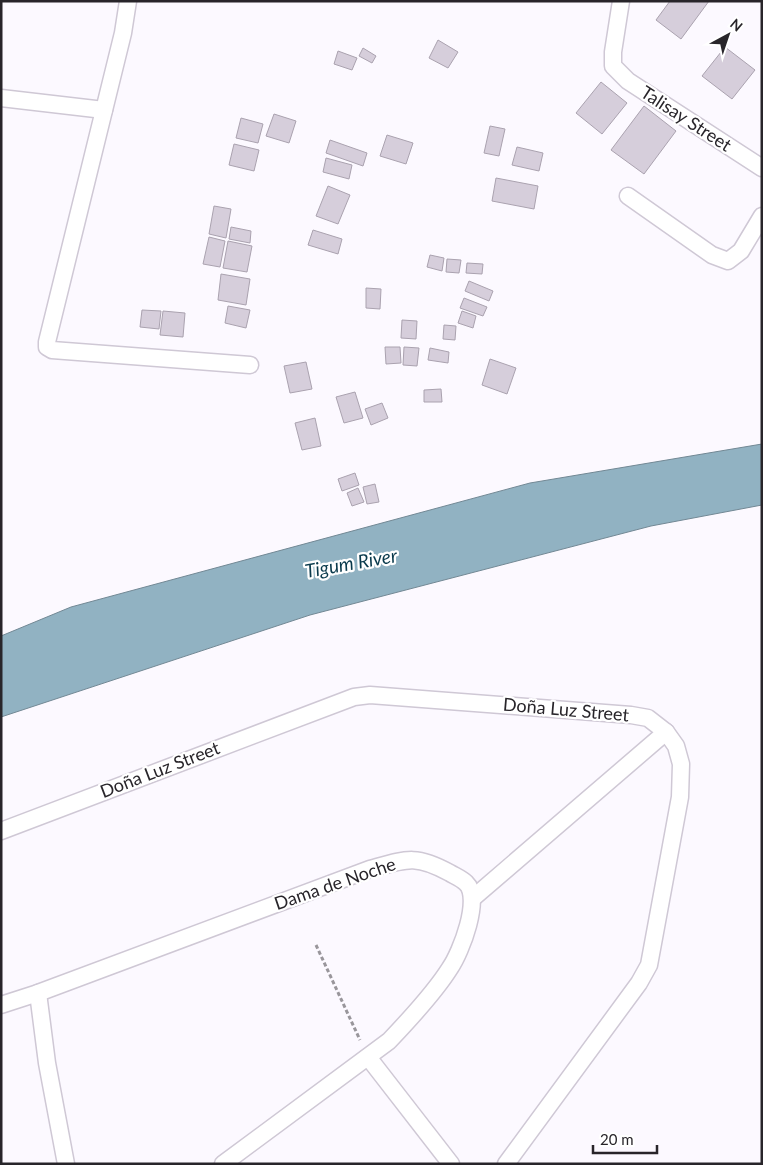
<svg xmlns="http://www.w3.org/2000/svg" width="763" height="1165" viewBox="0 0 763 1165" font-family="Lato,sans-serif">
<style>
.water{fill:#91b2c2;stroke:#728894}
.building{fill:#d6cedb;stroke:#aaa2af}
.lines{fill:none;stroke-linecap:round;stroke-linejoin:round}
.street-casing{stroke:#cfc8d5;stroke-width:19}
.path{stroke:#99969b;stroke-width:3;stroke-dasharray:4 2.5;stroke-linecap:butt}
.street{stroke:#fff;stroke-width:16}
.labels{text-anchor:middle;stroke-width:4.5;stroke-linejoin:round;paint-order:stroke}
.street-label{font-size:18px;fill:#28252a;stroke:#fff}
.water-label{font-size:19px;font-style:italic;fill:#0a3a4c;stroke:#fff}
</style>
<rect width="100%" height="100%" fill="#fcf9ff"/>
<polygon class="water" points="762,444 762,505 651,526 310,615 1,717 1,636 71,607 530,483"/>
<g class="building">
<polygon points="670,1 709,1 681,39 656,20"/>
<polygon points="438,40 458,52 448,68 429,58"/>
<polygon points="725,47 755,70 732,99 702,76"/>
<polygon points="363,48 376,56 372,63 359,56"/>
<polygon points="338,51 357,58 352,70 334,64"/>
<polygon points="601,82 627,103 602,134 576,113"/>
<polygon points="644,106 676,131 644,174 611,150"/>
<polygon points="274,114 296,121 289,143 266,136"/>
<polygon points="241,118 263,124 258,143 236,138"/>
<polygon points="490,126 505,129 499,156 484,153"/>
<polygon points="387,135 413,143 406,164 380,156"/>
<polygon points="330,140 367,153 363,166 326,153"/>
<polygon points="234,144 259,150 254,171 229,165"/>
<polygon points="517,147 543,153 539,171 512,165"/>
<polygon points="326,158 352,165 349,179 323,172"/>
<polygon points="496,178 538,186 534,209 492,201"/>
<polygon points="328,186 350,195 338,224 316,216"/>
<polygon points="214,206 231,209 226,238 209,234"/>
<polygon points="231,227 251,231 250,243 229,239"/>
<polygon points="313,230 342,239 338,254 308,245"/>
<polygon points="209,237 225,241 220,267 203,264"/>
<polygon points="228,241 252,246 247,272 223,268"/>
<polygon points="430,255 444,258 442,271 427,267"/>
<polygon points="447,259 461,260 459,273 446,272"/>
<polygon points="467,263 483,264 482,274 466,273"/>
<polygon points="221,274 250,279 246,305 218,300"/>
<polygon points="469,281 493,291 489,301 465,291"/>
<polygon points="366,288 381,289 380,309 366,308"/>
<polygon points="464,298 487,307 483,316 460,308"/>
<polygon points="228,306 250,310 246,328 225,323"/>
<polygon points="142,310 161,311 159,329 140,327"/>
<polygon points="163,311 185,313 183,337 160,335"/>
<polygon points="462,311 476,316 473,328 458,323"/>
<polygon points="402,320 417,321 416,339 401,338"/>
<polygon points="444,325 456,326 455,340 443,339"/>
<polygon points="385,347 400,347 401,363 386,364"/>
<polygon points="404,347 419,348 417,366 403,365"/>
<polygon points="430,348 449,352 448,363 428,360"/>
<polygon points="490,359 516,368 507,394 482,385"/>
<polygon points="306,362 312,389 290,393 284,366"/>
<polygon points="441,389 442,402 424,402 424,390"/>
<polygon points="355,392 363,418 344,423 336,397"/>
<polygon points="382,403 388,418 371,425 365,409"/>
<polygon points="315,418 321,446 302,450 295,423"/>
<polygon points="355,473 359,485 342,491 338,479"/>
<polygon points="375,484 379,502 367,504 363,487"/>
<polygon points="358,488 364,502 352,506 347,493"/>
</g>
<g class="lines">
<defs>
<g id="street">
<polyline points="128,1 123,33 47,342 47,347 52,350 250,365"/>
<polyline points="621,1 613,52 613,66 628,81 762,168"/>
<polyline points="1,98 104,110"/>
<polyline points="628,196 712,255 728,261 741,251 762,216"/>
<polyline points="1,831 354,697 370,695 631,715 648,718 666,732 676,746 681,764 680,797 649,965 639,983 506,1164"/>
<polyline points="473,898 666,732"/>
<polyline points="38,993 47,1063 66,1164"/>
<path d="M1,1005L38,993L370,869C406,859 416,854 450,873C455,876 462,879 466,883C482,898 461,952 450,968C435,992 409,1020 389,1041L223,1164"/>
<polyline points="368,1057 451,1164"/>
</g>
</defs>
<use href="#street" class="street-casing"/>
<polyline class="path" points="316,945 360,1040"/>
<use href="#street" class="street"/>
</g>
<g class="labels">
<g class="street-label">
<text transform="translate(686 119) rotate(33)" y="6">Talisay Street</text>
<text transform="translate(566 710) rotate(5)" y="6">Doña Luz Street</text>
<text transform="translate(160 770) rotate(-21)" y="6">Doña Luz Street</text>
<text transform="translate(335 884) rotate(-19)" y="6">Dama de Noche</text>
</g>
<g class="water-label">
<text transform="translate(351 563) rotate(-10)" y="7">Tigum River</text>
</g>
</g>
<rect width="763" height="1165" fill="none" stroke="#28252a" stroke-width="5"/>
<g transform="translate(728 35) rotate(40)" stroke="#ffffff" stroke-width="4" paint-order="stroke">
<path d="M0-4L9 19L0 12L-9 19Z" fill="#28252a"/>
<text y="-8" font-size="14" font-weight="bold" text-anchor="middle" fill="#28252a">N</text>
</g>
<path d="M593 1145v8h64v-8" fill="none" stroke="#28252a" stroke-width="2.5"/>
<text x="600" y="1145" font-size="15" fill="#28252a" stroke="#ffffff" stroke-width="4" paint-order="stroke">20 m</text>
</svg>
